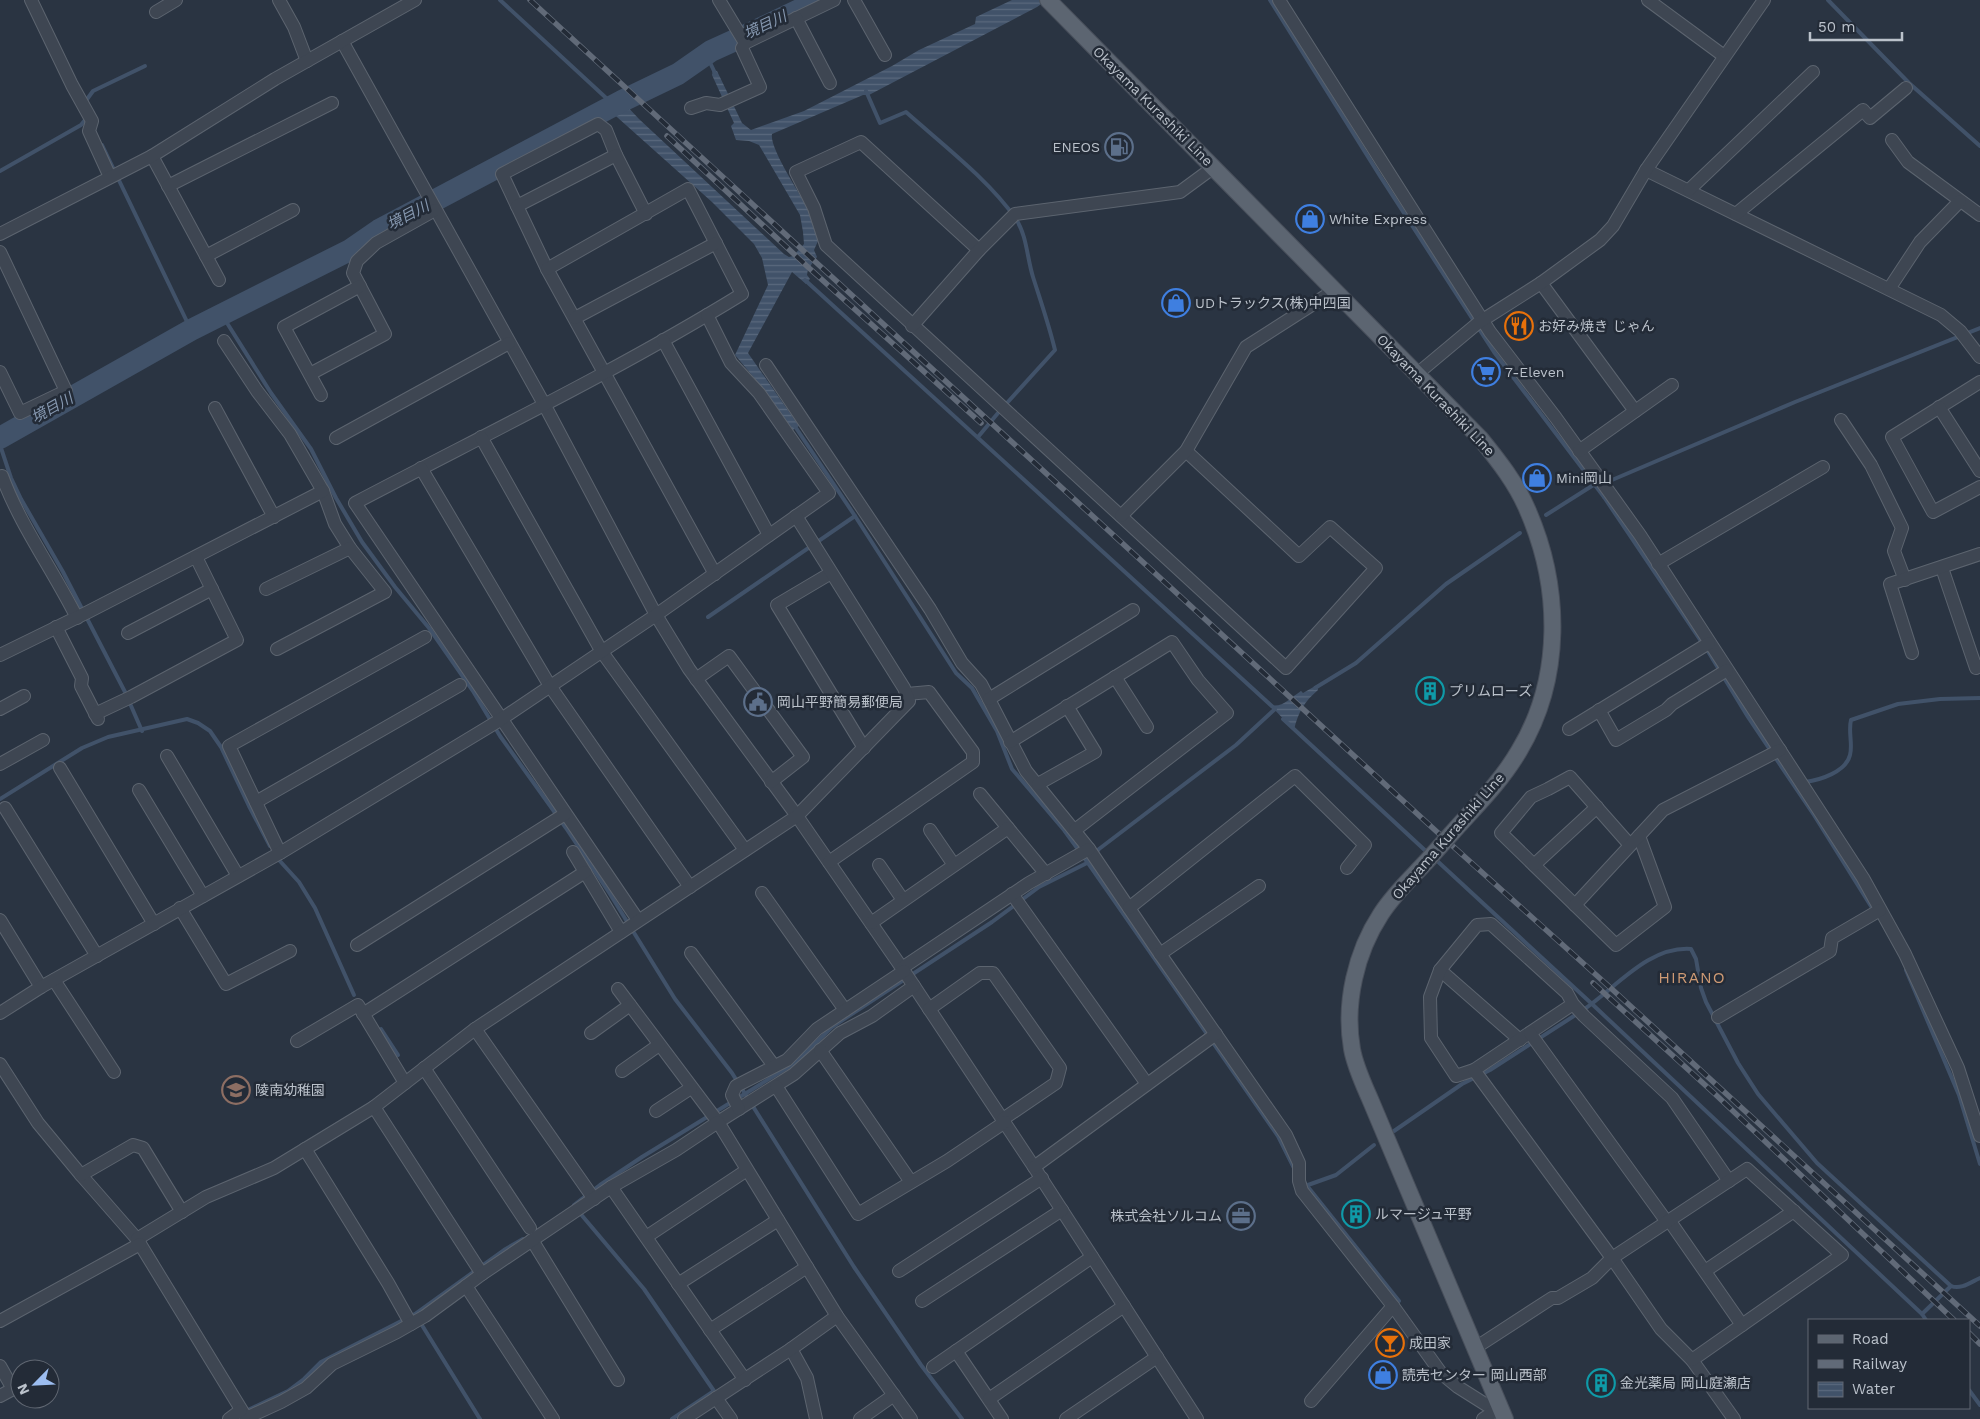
<svg xmlns="http://www.w3.org/2000/svg" width="1980" height="1419" viewBox="0 0 1980 1419" font-family="'Work Sans','Noto Sans JP',sans-serif">
<style>
.water{fill:url(#water-rules)}
.lines{fill:none;stroke-linecap:round;stroke-linejoin:round}
.stream{stroke:#415269;stroke-width:4}
.river{stroke:#415269;stroke-width:22}
.minor-casing{stroke:#5c646f;stroke-width:14}
.major-casing{stroke:#484f5b;stroke-width:18}
.minor{stroke:#3e4652;stroke-width:12}
.major{stroke:#5c6571;stroke-width:16}
.rail-casing{stroke:#616a78;stroke-width:5.5}
.rail{stroke:#232b37;stroke-width:4;stroke-dasharray:11;stroke-linecap:butt}
.major-bridge-casing{stroke:#484f5b;stroke-width:18;stroke-linecap:butt}
.major-bridge{stroke:#5c6571;stroke-width:16}
.labels{text-anchor:middle;stroke-width:5;stroke-linejoin:round;paint-order:stroke}
.street-label{font-size:14px;fill:#bbc2cb;stroke:#232b37}
.poi-label{font-size:14px;fill:#bbc2cb;stroke:#232b37;text-anchor:start}
.water-label{font-size:15px;font-style:italic;fill:#8698b0;stroke:#232b37}
.quarter-label{font-size:16px;letter-spacing:1px;fill:#ce9a74;stroke:#232b37}
</style>
<defs>
<pattern id="water-rules" width="6" height="5" patternUnits="userSpaceOnUse" patternTransform="scale(1.25)"><rect width="6" height="5" fill="#415269"/><path d="M0 2.5h6" fill="none" stroke="#5a697d"/></pattern>
</defs>
<rect width="100%" height="100%" fill="#2a3442"/>
<g class="water">
<path d="M1012,0H1047L1037,7L869,95H863L772,134C769,148 801,195 809,211C813,220 815,231 818,241L814,250L817,257L808,269L807,275L810,279L806,284L792,272L748,353L799,426L793,430L765,391L735,355L768,285L762,258L754,244L712,202L608,109L622,101L639,119L784,254L789,257L793,256L804,244L803,232L800,215L759,145L749,141L736,140L731,126L734,123L712,75L713,70L717,71L742,123L751,130L804,111L892,66L919,50L975,24L976,17Z"/>
<path d="M1317,685L1318,690C1305,701 1298,712 1294,730L1270,705C1283,708 1290,698 1301,691L1303,693Z"/>
</g>
<g class="lines">
<g class="stream">
<polyline points="500,0 617,108"/>
<polyline points="1270,0 1380,176 1494,352 1604,497"/>
<polyline points="1828,0 1909,83 1980,146"/>
<polyline points="706,54 715,73"/>
<path d="M866,91L880,123L906,112C942,144 989,180 1016,219C1027,236 1027,258 1033,277C1041,302 1049,325 1055,350L1007,403"/>
<polyline points="85,102 93,91 145,66"/>
<polyline points="102,145 191,330"/>
<polyline points="0,171 81,125 85,120"/>
<polyline points="805,280 1274,708"/>
<polyline points="222,315 271,393 311,449 336,498 362,542 395,587 429,628 473,691 500,736 566,828 610,894 675,999 732,1073 854,1267 921,1365 962,1419"/>
<polyline points="794,425 855,516 956,673 972,688 997,731 1012,769 1064,830 1088,863 1278,1136 1294,1168"/>
<polyline points="978,437 998,413"/>
<polyline points="0,445 11,478 21,499 63,572 125,692 142,731"/>
<polyline points="1612,480 1795,402 1980,328"/>
<polyline points="1606,494 1604,497 1709,653 1748,717 1814,815 1874,911"/>
<polyline points="1546,515 1595,484"/>
<polyline points="708,617 855,516"/>
<polyline points="1315,688 1356,663 1446,584 1520,533"/>
<polyline points="1283,719 1429,854"/>
<path d="M1805,782C1820,780 1846,772 1850,755C1853,744 1848,732 1851,720L1898,704L1940,699L1980,698"/>
<polyline points="0,799 82,748 108,737 187,719 198,723 210,731 221,747 249,806 270,846"/>
<polyline points="1095,854 1099,849 1236,745 1275,709"/>
<polyline points="1434,858 1592,1004 1922,1314"/>
<polyline points="279,860 299,882 315,908 354,995"/>
<polyline points="1906,970 1959,1095 1980,1164"/>
<path d="M1583,1010C1616,988 1648,946 1691,949L1696,959L1701,988L1706,1002L1738,1063L1758,1094L1817,1163L1951,1286"/>
<polyline points="381,1029 398,1055"/>
<polyline points="1394,1131 1462,1084 1490,1070 1577,1014"/>
<polyline points="1304,1182 1399,1301"/>
<polyline points="1308,1185 1336,1175 1374,1145"/>
<polyline points="574,1205 600,1185 642,1157 795,1063 832,1027 992,922 1039,887 1089,862"/>
<polyline points="579,1212 644,1289 714,1391 672,1419"/>
<path d="M1926,1320L1922,1314L1951,1286C1961,1290 1971,1282 1980,1278"/>
<polyline points="420,1322 480,1419"/>
<polyline points="1969,1390 1980,1405"/>
<polyline points="248,1410 288,1391 304,1379 321,1362 415,1314 504,1250 523,1239"/>
</g>
<polyline class="river" points="0,438 191,330 350,250 379,230 622,101 678,74 711,51 755,31 820,0"/>
<defs>
<g id="minor">
<polyline points="31,0 72,85 92,121 89,131 110,177"/>
<polyline points="279,0 294,27 307,61"/>
<polyline points="719,0 745,43 834,0"/>
<polyline points="854,0 885,55"/>
<polyline points="1279,0 1490,332 1556,418 1640,535 1863,878 1905,954 1958,1068 1980,1136"/>
<polyline points="1648,0 1724,56"/>
<polyline points="156,12 176,0"/>
<polyline points="796,18 830,83"/>
<polyline points="342,41 544,404 656,615 689,669 797,816 904,971 1034,1167 1197,1419"/>
<polyline points="691,108 706,103 720,105 760,87 742,48 745,43"/>
<polyline points="1892,140 1908,162 1980,215"/>
<polyline points="152,156 219,280"/>
<polyline points="1646,170 1941,315 1960,331 1980,357"/>
<polyline points="168,186 332,103"/>
<polyline points="1689,190 1813,72"/>
<polyline points="517,206 502,174 598,124 606,130 616,155"/>
<polyline points="646,214 616,155 517,206 547,269 715,574"/>
<polyline points="1736,214 1863,110 1870,118 1906,88"/>
<polyline points="0,234 152,156 275,79 415,0"/>
<polyline points="979,250 861,142 796,172 814,208 826,245 1286,668 1376,568 1330,527 1299,556 1186,451"/>
<polyline points="0,252 66,391 20,413 0,372"/>
<polyline points="206,256 293,210"/>
<path d="M547,269L688,189L742,294C617,371 484,435 355,503C450,642 543,782 638,920"/>
<polyline points="1541,283 1635,411"/>
<polyline points="1889,289 1920,242 1960,201"/>
<polyline points="575,318 716,243"/>
<polyline points="912,326 979,250 1015,214 1180,192 1214,167"/>
<polyline points="663,340 769,535"/>
<polyline points="224,341 257,391 290,434 323,491 335,524 350,548 385,592 277,649"/>
<polyline points="766,365 930,609 962,663 981,684 1026,771 1089,849 1160,954 1286,1135 1299,1163 1299,1181 1302,1191 1393,1306 1441,1373 1458,1387 1496,1411"/>
<polyline points="310,374 385,334 353,273 357,261 376,243 435,210"/>
<polyline points="1417,374 1478,323 1541,283 1600,240 1613,226 1646,170 1764,0"/>
<polyline points="1980,382 1892,437 1933,512 1980,487"/>
<polyline points="321,395 284,327 360,286"/>
<polyline points="1939,407 1980,471"/>
<polyline points="215,408 274,517"/>
<polyline points="1841,420 1871,465 1902,528 1894,551 1905,580"/>
<polyline points="481,437 602,652 745,850"/>
<polyline points="336,438 509,343"/>
<polyline points="1579,451 1672,385"/>
<polyline points="421,468 550,686 690,887"/>
<path d="M2,476C20,525 53,570 77,618"/>
<polyline points="1121,516 1186,451 1246,347 1335,290"/>
<polyline points="1658,564 1823,467"/>
<polyline points="1942,568 1976,668 1980,666"/>
<polyline points="831,573 777,605 864,748"/>
<polyline points="266,589 350,548"/>
<polyline points="56,627 82,678 81,686 98,719"/>
<polyline points="128,633 212,589"/>
<polyline points="1912,653 1890,584 1980,554"/>
<polyline points="0,655 88,612 323,491"/>
<polyline points="1115,677 1147,727"/>
<polyline points="696,679 729,656 803,757 771,782"/>
<polyline points="989,699 1133,610"/>
<polyline points="0,709 24,696"/>
<polyline points="1599,710 1616,740 1666,710 1672,704 1727,670"/>
<polyline points="95,714 131,697 237,640 196,557"/>
<polyline points="1569,729 1709,643"/>
<polyline points="1010,742 1172,642 1198,680 1227,713 1075,830"/>
<polyline points="167,756 238,876"/>
<polyline points="0,764 43,740"/>
<polyline points="60,768 154,924"/>
<polyline points="1038,784 1095,752 1067,706"/>
<polyline points="139,790 203,896"/>
<polyline points="980,794 1046,874"/>
<polyline points="256,802 460,685"/>
<polyline points="5,808 97,956"/>
<polyline points="930,830 954,865"/>
<polyline points="1630,845 1570,777 1548,789 1531,797 1501,833 1616,945 1665,907 1639,836"/>
<polyline points="573,852 621,932"/>
<polyline points="280,853 229,746 425,637"/>
<polyline points="829,862 973,762 973,752 929,692 907,694"/>
<polyline points="879,865 903,900"/>
<polyline points="1534,865 1597,807"/>
<polyline points="762,893 845,1010"/>
<polyline points="1012,894 1147,1084"/>
<polyline points="1575,905 1663,810 1780,750"/>
<polyline points="180,908 226,984 290,951"/>
<polyline points="1129,908 1295,776 1365,845 1347,868"/>
<polyline points="0,920 41,987"/>
<polyline points="871,923 1008,828"/>
<polyline points="357,945 565,814"/>
<polyline points="691,953 774,1066"/>
<polyline points="1160,954 1259,886"/>
<polyline points="902,968 1029,883 1089,849"/>
<polyline points="1440,970 1520,1040"/>
<polyline points="54,980 114,1072"/>
<polyline points="618,989 718,1122 794,1074 840,1033 872,1016 914,986"/>
<polyline points="1573,1004 1474,1070 1456,1076 1431,1038 1430,997 1440,970 1477,925 1491,924 1567,993 1573,1004 1584,1016 1672,1098 1729,1181"/>
<polyline points="929,1009 980,973 993,973 1060,1068 1056,1083 1003,1119"/>
<polyline points="0,1013 41,987 280,853 500,720 656,615 829,493 759,393 731,363 707,315"/>
<polyline points="363,1014 585,872"/>
<polyline points="1718,1017 1830,951 1832,938 1880,910"/>
<polyline points="475,1029 594,1199"/>
<polyline points="591,1033 630,1005"/>
<polyline points="1530,1033 1667,1222"/>
<polyline points="297,1041 358,1005 405,1083"/>
<polyline points="820,1050 911,1182"/>
<polyline points="0,1064 38,1123 81,1175 137,1239 247,1419"/>
<polyline points="424,1068 530,1228"/>
<polyline points="1474,1070 1612,1258 1661,1329 1692,1360 1734,1419"/>
<polyline points="622,1071 659,1045"/>
<polyline points="776,1086 858,1214 947,1161 1005,1122"/>
<polyline points="374,1107 482,1274 466,1286 553,1419"/>
<polyline points="739,1109 732,1095 736,1086 787,1060 817,1029 904,971"/>
<polyline points="656,1111 691,1088"/>
<polyline points="305,1149 388,1283 411,1324"/>
<polyline points="1034,1167 1216,1034"/>
<polyline points="81,1175 133,1145 143,1148 182,1212"/>
<polyline points="1669,1220 1742,1325"/>
<polyline points="646,1237 747,1170"/>
<polyline points="137,1239 206,1197 274,1168 374,1107 475,1029 797,816 909,701 904,688 796,516"/>
<polyline points="532,1240 618,1380"/>
<polyline points="899,1271 1042,1178"/>
<polyline points="1705,1271 1794,1211"/>
<polyline points="482,1274 611,1187"/>
<polyline points="678,1284 778,1220"/>
<polyline points="922,1301 1062,1210"/>
<polyline points="0,1321 140,1244"/>
<polyline points="710,1330 807,1267"/>
<polyline points="1475,1348 1552,1298 1558,1298 1592,1278 1612,1258 1747,1169 1842,1255 1692,1360"/>
<polyline points="791,1349 807,1378 816,1419"/>
<polyline points="956,1351 1002,1419"/>
<polyline points="0,1366 13,1389 0,1396"/>
<polyline points="933,1367 1092,1257"/>
<polyline points="745,1380 611,1187 676,1150 718,1122 837,1316 911,1419"/>
<polyline points="716,1398 731,1419"/>
<polyline points="989,1399 1124,1306"/>
<polyline points="1311,1401 1393,1306"/>
<polyline points="246,1418 281,1402 306,1388 332,1364 397,1332 425,1316 466,1286"/>
<polyline points="229,1419 241,1410"/>
<polyline points="684,1419 791,1349 837,1316"/>
<polyline points="860,1419 894,1395"/>
<polyline points="1066,1419 1157,1357"/>
<polyline points="1483,1419 1500,1408"/>
</g>
<g id="major">
<path d="M1048,0L1480,438C1498,460 1517,484 1528,511C1561,587 1563,678 1519,751C1501,782 1475,807 1452,833"/>
<path d="M1426,862C1411,878 1393,895 1381,914C1356,952 1344,1003 1352,1049C1355,1066 1363,1083 1370,1099L1505,1419"/>
</g>
</defs>
<use href="#minor" class="minor-casing"/>
<use href="#major" class="major-casing"/>
<use href="#minor" class="minor"/>
<use href="#major" class="major"/>
<defs>
<g id="rail">
<polyline points="530,0 1436,831 1614,991 1980,1326"/>
<polyline points="667,136 809,268 981,423"/>
<polyline points="1593,983 1715,1094 1954,1320"/>
<polyline points="1969,1333 1980,1344"/>
</g>
</defs>
<use href="#rail" class="rail-casing"/>
<use href="#rail" class="rail"/>
<defs>
<polyline id="major-bridge" points="1426,862 1452,833"/>
</defs>
<use href="#major-bridge" class="major-bridge-casing"/>
<use href="#major-bridge" class="major-bridge"/>
</g>
<defs>
<symbol id="fuel-ring" viewBox="-11 -11 22 22"><circle r="9.5" fill="#232b37" stroke="#5c6f8a" stroke-width="1.5"/><path d="M-5.5-6h7V0h2V4h1.3V-2.5L3-4.5l.8-.8L6-3V5H2.5V1h-1V6h-7ZM-4.2-4.7v3.2H.2V-4.7Z" fill="#5c6f8a"/></symbol>
<symbol id="shop-ring" viewBox="-11 -11 22 22"><circle r="9.5" fill="#232b37" stroke="#3f7fe0" stroke-width="1.5"/><path d="M-5-2.5h2.3a2.7 3.5 0 0 1 5.4 0H5L5.5 6h-11ZM-1.5-2.5h3a1.5 2.3 0 0 0-3 0Z" fill="#3f7fe0"/></symbol>
<symbol id="restaurant-ring" viewBox="-11 -11 22 22"><circle r="9.5" fill="#232b37" stroke="#e8710a" stroke-width="1.5"/><path d="M-5-6h1v4h1v-4h1v4h1v-4h1v5L-1.5 .5V6h-2V.5L-5-1ZM5-6V6H3V1.5H1.5Q1.5-4 5-6Z" fill="#e8710a"/></symbol>
<symbol id="supermarket-ring" viewBox="-11 -11 22 22"><circle r="9.5" fill="#232b37" stroke="#3f7fe0" stroke-width="1.5"/><path d="M-6-5.5h2.5l.6 2H6L4.5 2H-2.5L-4.4-4H-6ZM-1.5 3.2a1.3 1.3 0 1 0 .1 0ZM3 3.2a1.3 1.3 0 1 0 .1 0Z" fill="#3f7fe0"/></symbol>
<symbol id="building-ring" viewBox="-11 -11 22 22"><circle r="9.5" fill="#232b37" stroke="#0f9aa8" stroke-width="1.5"/><path d="M-4-6H4V6H1V3H-1V6H-4ZM-2.5-4.3h1.7v1.8h-1.7ZM.8-4.3h1.7v1.8H.8ZM-2.5-1h1.7V.8h-1.7ZM.8-1h1.7V.8H.8Z" fill="#0f9aa8"/></symbol>
<symbol id="civic-ring" viewBox="-11 -11 22 22"><circle r="9.5" fill="#232b37" stroke="#5c6f8a" stroke-width="1.5"/><path d="M-.6-6.5H3V-4.5H.6V-3L4-1V1h2V6H-6V1h2V-1L-.6-3ZM-1.2 2.5V6h2.4V2.5Z" fill="#5c6f8a"/></symbol>
<symbol id="school-ring" viewBox="-11 -11 22 22"><circle r="9.5" fill="#232b37" stroke="#8d6e63" stroke-width="1.5"/><path d="M0-5L7-2L0 1L-7-2ZM-4 1L0 2.5L4 1V4Q0 6-4 4Z" fill="#8d6e63"/></symbol>
<symbol id="office-ring" viewBox="-11 -11 22 22"><circle r="9.5" fill="#232b37" stroke="#5c6f8a" stroke-width="1.5"/><path d="M-6-3h4V-5.5h4V-3h4V5H-6ZM-1-4.5V-3h2v-1.5ZM-6 0V1H6V0Z" fill="#5c6f8a"/></symbol>
<symbol id="bar-ring" viewBox="-11 -11 22 22"><circle r="9.5" fill="#232b37" stroke="#e8710a" stroke-width="1.5"/><path d="M-6-5H6L.8 .8V4.5H3.5V6h-7V4.5H-.8V.8Z" fill="#e8710a"/></symbol>
</defs>
<g fill-rule="evenodd">
<use href="#fuel-ring" x="1103" y="131" width="32" height="32"/>
<use href="#shop-ring" x="1294" y="203" width="32" height="32"/>
<use href="#shop-ring" x="1160" y="287" width="32" height="32"/>
<use href="#restaurant-ring" x="1503" y="310" width="32" height="32"/>
<use href="#supermarket-ring" x="1470" y="356" width="32" height="32"/>
<use href="#shop-ring" x="1521" y="462" width="32" height="32"/>
<use href="#building-ring" x="1414" y="675" width="32" height="32"/>
<use href="#civic-ring" x="742" y="686" width="32" height="32"/>
<use href="#school-ring" x="220" y="1074" width="32" height="32"/>
<use href="#building-ring" x="1340" y="1198" width="32" height="32"/>
<use href="#office-ring" x="1225" y="1200" width="32" height="32"/>
<use href="#bar-ring" x="1374" y="1327" width="32" height="32"/>
<use href="#shop-ring" x="1367" y="1359" width="32" height="32"/>
<use href="#building-ring" x="1585" y="1367" width="32" height="32"/>
</g>
<g class="labels">
<g class="street-label">
<text transform="translate(1153 106) rotate(45)" y="5">Okayama Kurashiki Line</text>
<text transform="translate(1436 395) rotate(46)" y="5">Okayama Kurashiki Line</text>
<text transform="translate(1448 836) rotate(-49)" y="5">Okayama Kurashiki Line</text>
</g>
<g class="poi-label">
<text x="1100" y="152" text-anchor="end">ENEOS</text>
<text x="1329" y="224">White Express</text>
<text x="1195" y="308">UDトラックス(株)中四国</text>
<text x="1538" y="331">お好み焼き じゃん</text>
<text x="1505" y="377">7-Eleven</text>
<text x="1556" y="483">Mini岡山</text>
<text x="1449" y="696">プリムローズ</text>
<text x="777" y="707">岡山平野簡易郵便局</text>
<text x="255" y="1095">陵南幼稚園</text>
<text x="1375" y="1219">ルマージュ平野</text>
<text x="1222" y="1221" text-anchor="end">株式会社ソルコム</text>
<text x="1409" y="1348">成田家</text>
<text x="1402" y="1380">読売センター 岡山西部</text>
<text x="1620" y="1388">金光薬局 岡山庭瀬店</text>
</g>
<g class="water-label">
<text transform="translate(765 25) rotate(-25)" y="5">境目川</text>
<text transform="translate(408 215) rotate(-28)" y="5">境目川</text>
<text transform="translate(52 408) rotate(-29)" y="5">境目川</text>
</g>
<g class="quarter-label">
<text x="1692" y="983">HIRANO</text>
</g>
</g>
<rect x="1808" y="1319" width="162" height="90" fill="#232b37" stroke="#606772"/>
<rect x="1818" y="1335" width="25" height="8" fill="#5c6571" stroke="#606772"/>
<text x="1852" y="1344" font-size="15" fill="#bbc2cb">Road</text>
<rect x="1818" y="1360" width="25" height="8" fill="#616a78" stroke="#606772"/>
<text x="1852" y="1369" font-size="15" fill="#bbc2cb">Railway</text>
<rect x="1818" y="1382" width="25" height="15" fill="url(#water-rules)" stroke="#606772"/>
<text x="1852" y="1394" font-size="15" fill="#bbc2cb">Water</text>
<g transform="translate(35 1384) rotate(246)"><circle r="24" fill="#232b37" stroke="#606772"/>
<path d="M0-4L9 19L0 12L-9 19Z" fill="#9cbdf0"/>
<text y="-8" font-size="14" font-weight="bold" text-anchor="middle" fill="#bbc2cb">N</text>
</g>
<path d="M1810 32v8h92v-8" fill="none" stroke="#bbc2cb" stroke-width="2.5"/>
<text x="1818" y="32" font-size="15" fill="#bbc2cb" stroke="#232b37" stroke-width="4" paint-order="stroke">50 m</text>
</svg>
